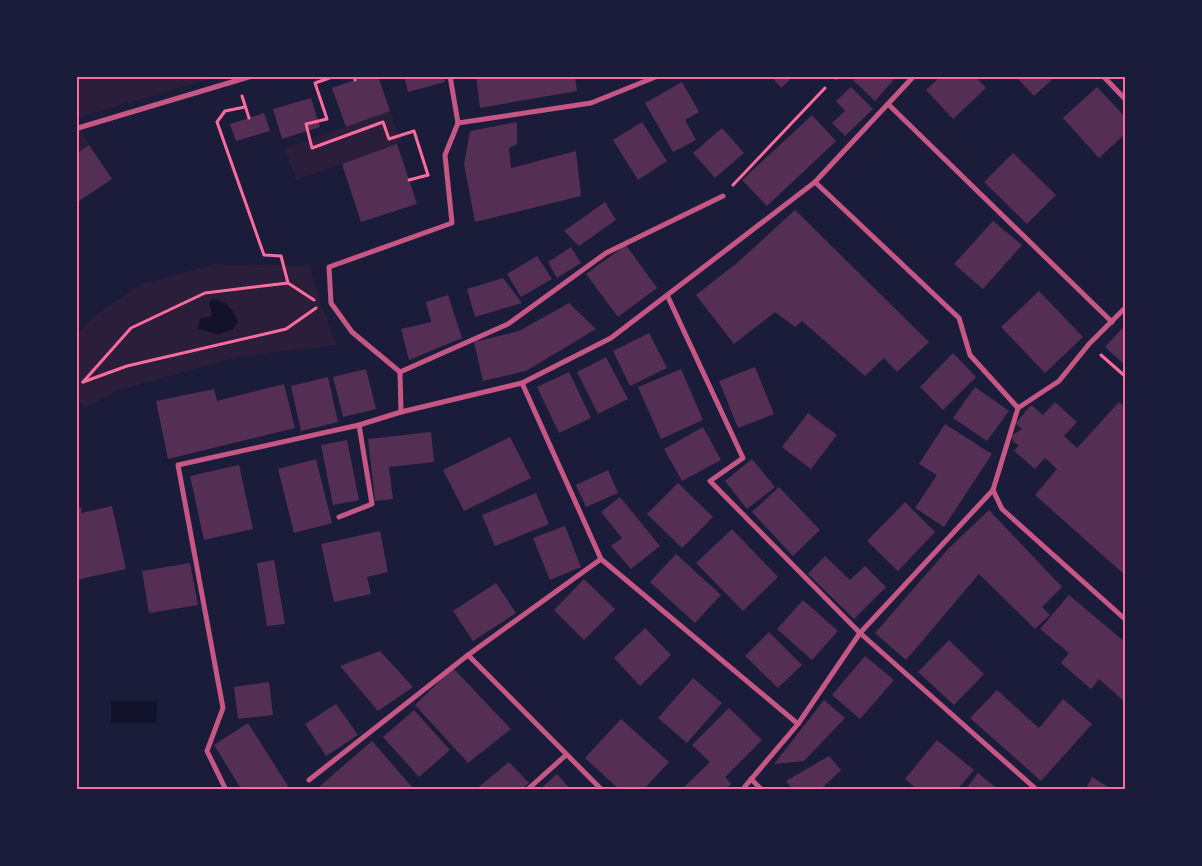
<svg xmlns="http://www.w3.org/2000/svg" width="1202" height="866" viewBox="0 0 1202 866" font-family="'Varela Round',sans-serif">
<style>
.green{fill:#2a1e3b}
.water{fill:#12122b}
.building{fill:#542f53}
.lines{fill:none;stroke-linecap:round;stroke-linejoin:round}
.path{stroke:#ff6b9d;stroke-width:3}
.minor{stroke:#c65784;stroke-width:5}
.neatline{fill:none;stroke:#ff6b9d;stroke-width:2}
</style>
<rect width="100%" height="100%" fill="#1b1b3a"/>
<g class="green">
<polygon points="76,76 220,76 76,118"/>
<polygon points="390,111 402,143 296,180 285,148"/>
<polygon points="76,122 89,145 76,154"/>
<polygon points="216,264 310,266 321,305 337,345 238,357 119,390 84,408 76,396 76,335 93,317 141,284"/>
</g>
<g class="water">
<path d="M212,299C225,299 235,311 238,322L232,330L218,334L198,329L200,318L210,317L212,315L209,302Z"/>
<polygon points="111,701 157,701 156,723 111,723"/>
</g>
<g class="building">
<polygon points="366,76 378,76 390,111 346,127 332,88"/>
<polygon points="404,76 444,76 445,82 408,92"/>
<polygon points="476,76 575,76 577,91 480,108"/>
<polygon points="771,76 794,76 781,88"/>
<polygon points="856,76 897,76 875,101 853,80"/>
<polygon points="941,76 975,76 986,88 953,119 926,90"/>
<polygon points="1015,76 1056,76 1034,96"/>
<polygon points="682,82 699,112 685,120 696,140 673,152 645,103"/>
<polygon points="851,87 873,109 845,136 832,123 845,111 836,101"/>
<polygon points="1097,87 1126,118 1126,133 1099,158 1063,118"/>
<polygon points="311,98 320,127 282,139 273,109"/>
<polygon points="264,113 270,131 236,141 230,124"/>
<polygon points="812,115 836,141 767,206 742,180"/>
<polygon points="517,122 517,144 509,148 511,168 576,151 581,196 475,222 464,164 470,131"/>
<polygon points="642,122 667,161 638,180 613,140"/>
<polygon points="722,128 744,153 715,178 693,153"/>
<polygon points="397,144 417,204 361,222 342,164"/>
<polygon points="89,145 112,179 76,203 76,154"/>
<polygon points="1013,153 1056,195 1027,224 984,182"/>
<polygon points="605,202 616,220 579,246 564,231"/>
<polygon points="795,210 929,342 897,372 884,358 865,376 802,321 795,327 775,312 734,344 696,295 737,263"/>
<polygon points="993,221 1022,245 983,289 954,264"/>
<polygon points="626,245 657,288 618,317 586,274"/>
<polygon points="571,247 581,263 557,278 548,262"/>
<polygon points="537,256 552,279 521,297 507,274"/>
<polygon points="503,278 522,303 475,317 467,289"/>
<polygon points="1039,291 1083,337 1045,373 1001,327"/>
<polygon points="448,295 462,338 409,360 401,329 431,322 426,302"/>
<polygon points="569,303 596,329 526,371 483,381 474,342 519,331"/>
<polygon points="1126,324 1126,366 1105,347"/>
<polygon points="649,333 667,368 630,386 613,351"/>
<polygon points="953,353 976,377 943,410 920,387"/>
<polygon points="606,357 628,399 598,414 577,372"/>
<polygon points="755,367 774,414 738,428 719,381"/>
<polygon points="366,369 376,409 343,417 333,377"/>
<polygon points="681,369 703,420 661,439 638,387"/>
<polygon points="569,372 591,418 559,433 537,387"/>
<polygon points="328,377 338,422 301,431 291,386"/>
<polygon points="284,384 295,428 168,459 156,401 214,389 217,401"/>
<polygon points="975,387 1009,411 987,441 953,418"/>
<polygon points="1055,402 1077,422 1064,436 1077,448 1119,402 1126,408 1126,576 1035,495 1057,469 1045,458 1035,469 1014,451 1019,445 1013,442 1012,435 1022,429 1016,423 1031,405 1043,415"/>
<polygon points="808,413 837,435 811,469 782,447"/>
<polygon points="945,424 992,454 944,527 915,508 937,475 919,464"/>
<polygon points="703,427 721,460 682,481 664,449"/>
<polygon points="431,432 434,462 389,467 393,499 375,501 368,439"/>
<polygon points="510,437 531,478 464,511 443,470"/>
<polygon points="347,440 359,500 333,505 321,445"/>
<polygon points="316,459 332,523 294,533 278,469"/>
<polygon points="752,459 775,487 747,509 725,481"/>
<polygon points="239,465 253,529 204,540 190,476"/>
<polygon points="608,470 618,493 586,507 576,485"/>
<polygon points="678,483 713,517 682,548 647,514"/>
<polygon points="779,487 820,530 793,556 752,512"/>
<polygon points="536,493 549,524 495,546 482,515"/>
<polygon points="620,497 660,546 631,569 611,546 622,538 601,512"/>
<polygon points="905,502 935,532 898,571 867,541"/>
<polygon points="112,506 126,569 76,580 76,508 81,507 82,513"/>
<polygon points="989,510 1062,587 1042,607 1050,615 1035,629 979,574 906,660 875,633 949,548"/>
<polygon points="565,526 581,567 550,580 533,538"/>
<polygon points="732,529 778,577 743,611 696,563"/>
<polygon points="380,531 388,572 367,577 371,594 334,602 321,544"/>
<polygon points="676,554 721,595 695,623 650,582"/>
<polygon points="825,556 850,580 865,566 886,587 854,619 808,574"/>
<polygon points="274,560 285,624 267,626 257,563"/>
<polygon points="190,563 198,605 149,613 142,571"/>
<polygon points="584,579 615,609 584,640 554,610"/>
<polygon points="496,583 516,613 473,641 453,611"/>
<polygon points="1069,595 1126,643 1126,703 1099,679 1091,689 1061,663 1069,653 1040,629"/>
<polygon points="803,600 838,631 812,660 777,629"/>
<polygon points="645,628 671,655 640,686 614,658"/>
<polygon points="769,632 802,665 778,688 745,656"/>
<polygon points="949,640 984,674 954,705 918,672"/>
<polygon points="380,651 413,687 378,711 340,666"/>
<polygon points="865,656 894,680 860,719 832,695"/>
<polygon points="453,668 511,729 468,763 415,705"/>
<polygon points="693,678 722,703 687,743 658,718"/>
<polygon points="269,682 273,715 238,719 234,687"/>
<polygon points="997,690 1039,728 1063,699 1092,724 1041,781 970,718"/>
<polygon points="824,700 845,718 804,761 774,764"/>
<polygon points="336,704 358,735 326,756 305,724"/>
<polygon points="729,708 762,740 725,777 731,784 726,790 684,790 683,788 710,762 692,745"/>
<polygon points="414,710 450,750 419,777 383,737"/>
<polygon points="621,719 669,762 643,790 620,790 585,758"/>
<polygon points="248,723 290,789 288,790 242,790 214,745"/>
<polygon points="937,740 974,770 957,790 918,790 905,779"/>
<polygon points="372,741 413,788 410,790 323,790 320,786"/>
<polygon points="829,756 841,770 820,790 793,790 786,781"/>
<polygon points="509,762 529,783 521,790 475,790"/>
<polygon points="978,773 999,790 965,790"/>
<polygon points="557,774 571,790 539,790"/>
<polygon points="1092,777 1113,790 1085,790"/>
</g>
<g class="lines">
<g class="path">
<polyline points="335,76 315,83 327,119 306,124 312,148 383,122 389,139 414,131 428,175"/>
<polyline points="354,76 355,80"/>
<polyline points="242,96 249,118"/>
<polyline points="245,107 225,111 217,122 264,255 281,256 288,283"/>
<polyline points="409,180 428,175"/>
<polyline points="733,185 825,88"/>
<polyline points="1101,355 1126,377"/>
<polyline points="83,382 131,328 205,293 288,283 314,300"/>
<polyline points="83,382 127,366 286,329 316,308"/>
</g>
<g class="minor">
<polyline points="835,76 836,77"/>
<polyline points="1103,76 1126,100"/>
<polyline points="889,105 1112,322"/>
<polyline points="458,123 591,103 658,76"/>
<polyline points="78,128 252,76"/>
<polyline points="815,182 959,318 970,355 1018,408"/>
<polyline points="668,297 743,458 710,481 860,633 1037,790"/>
<polyline points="400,372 352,332 331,303 329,267 452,223 445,155 458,123 450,76"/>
<polyline points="400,372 508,324 606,253 723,196"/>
<polyline points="400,372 401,412"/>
<polyline points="522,383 601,559 798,724"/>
<polyline points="993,490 1002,509 1126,620"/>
<polyline points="339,517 372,504 359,425"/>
<polyline points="468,655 602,790"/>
<polyline points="751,779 762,790"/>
<polyline points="309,780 468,655 601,559"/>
<polyline points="226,790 207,751 223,708 178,465 359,425 401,412 522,383 611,338 815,182 914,76"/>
<polyline points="527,790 566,755"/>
<polyline points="742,790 798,724 860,633 993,490 1018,408 1059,381 1089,344 1126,307"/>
</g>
</g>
<rect width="1202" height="866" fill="none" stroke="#1b1b3a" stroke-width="155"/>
<rect x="78" y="78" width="1046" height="710" class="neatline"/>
</svg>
